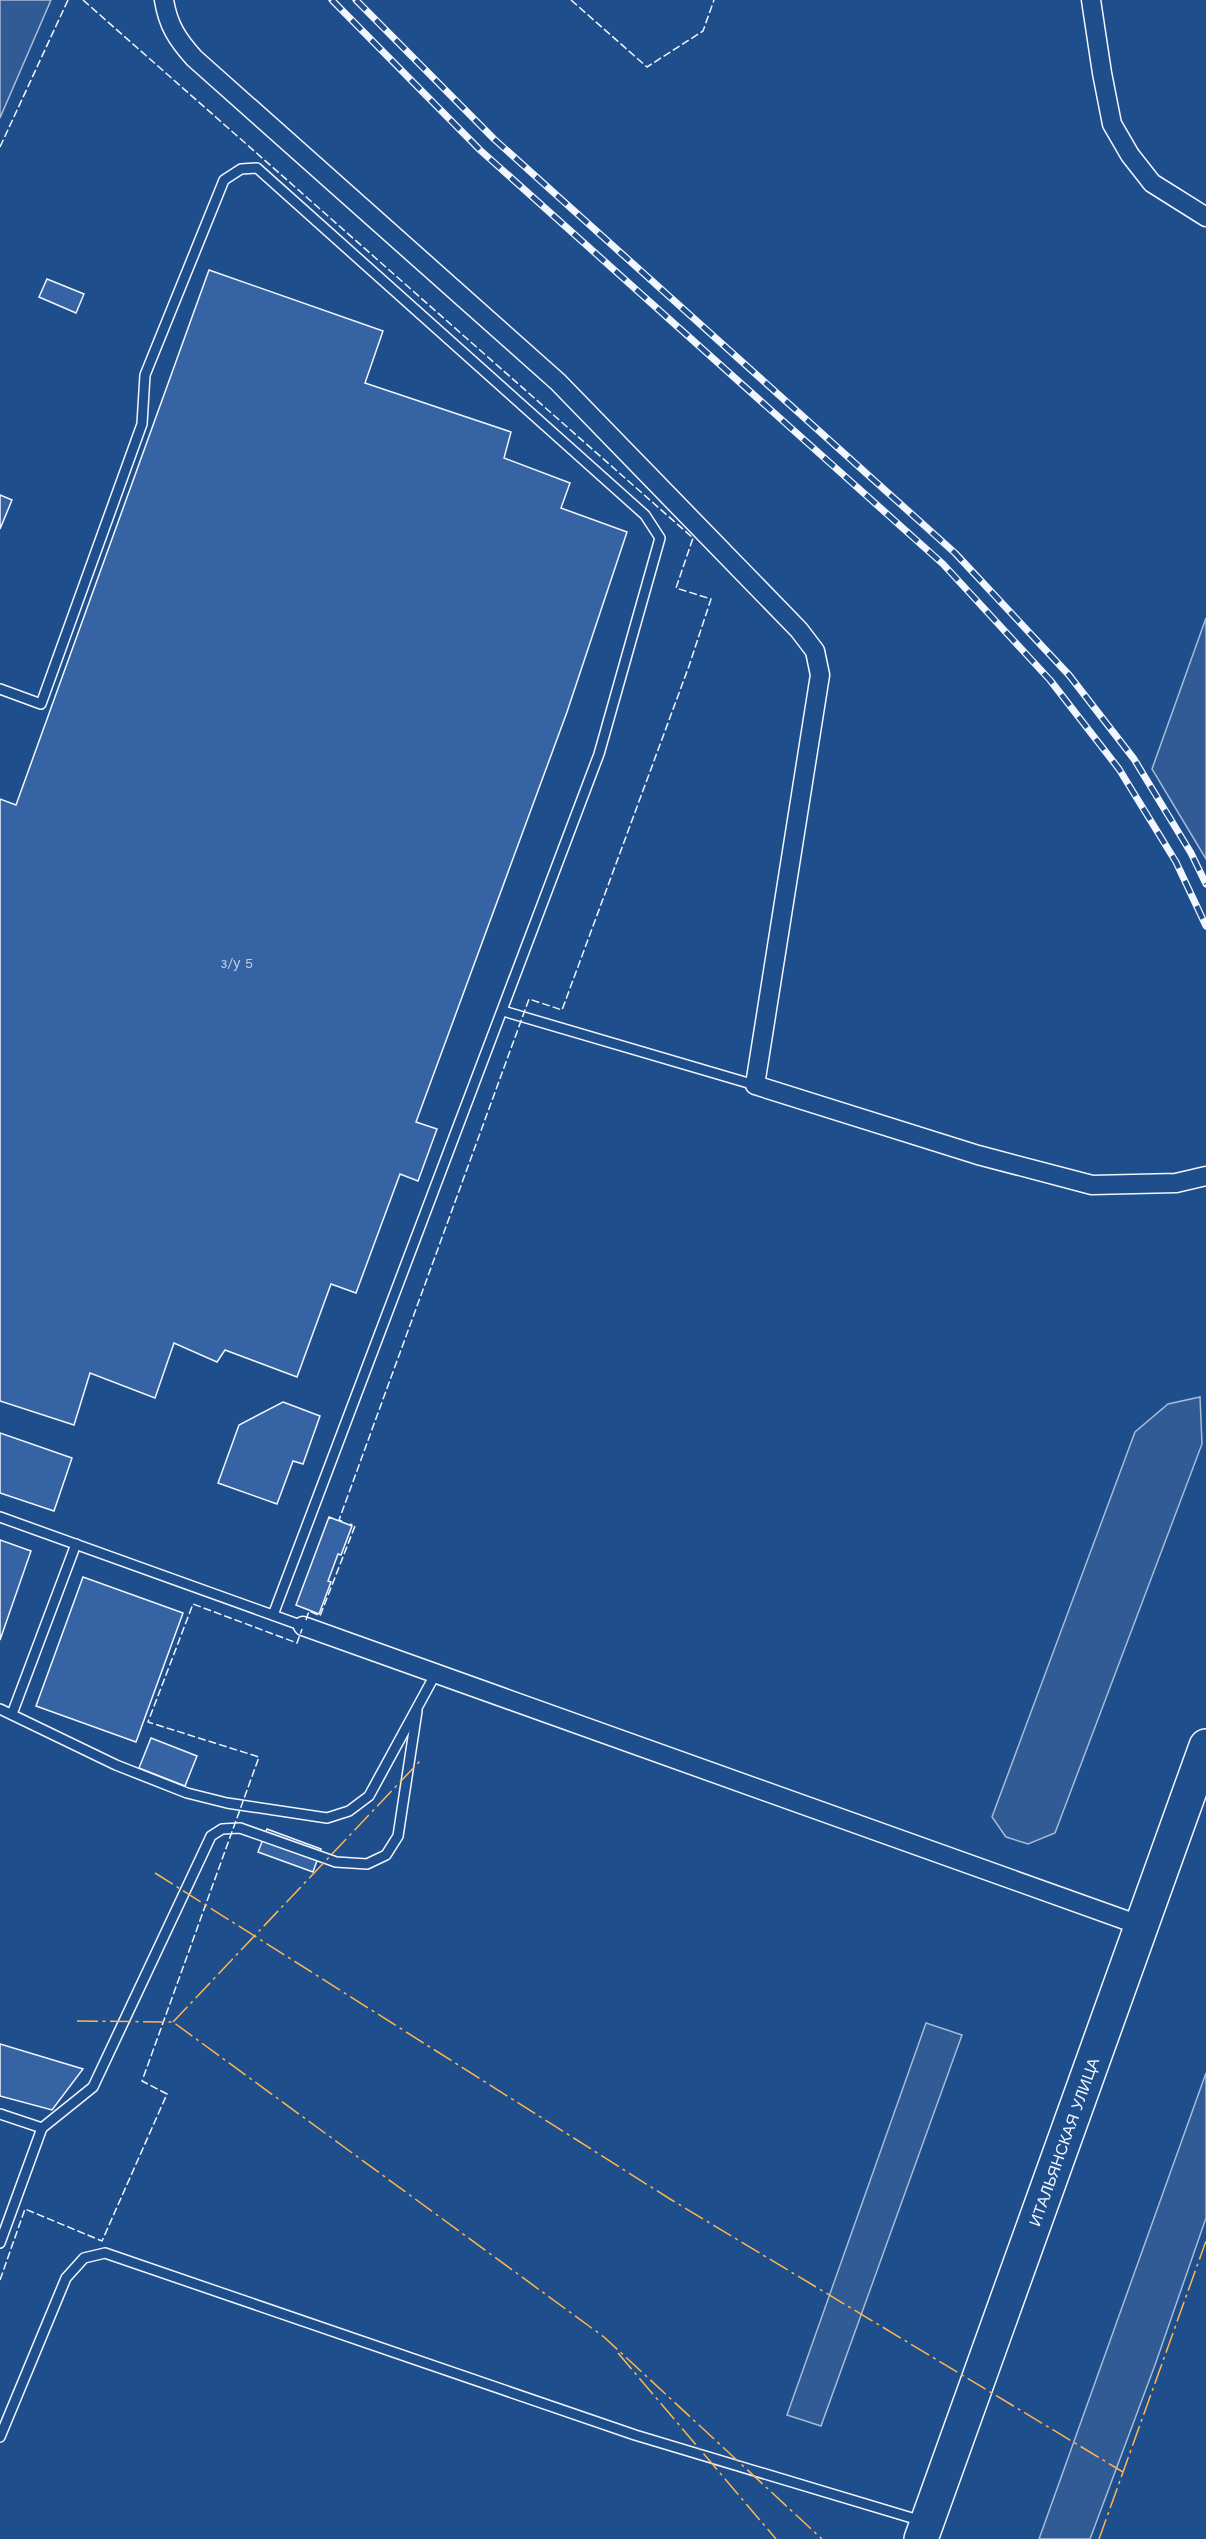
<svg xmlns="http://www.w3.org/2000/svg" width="1206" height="2539" viewBox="0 0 1206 2539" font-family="'Work Sans',sans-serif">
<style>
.built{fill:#305b95;stroke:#a8bbd7;stroke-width:1.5}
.building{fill:#3563a3;stroke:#f2f6ff;stroke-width:1.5}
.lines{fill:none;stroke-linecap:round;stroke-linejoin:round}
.lane-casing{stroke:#f2f6ff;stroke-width:12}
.street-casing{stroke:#f2f6ff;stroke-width:21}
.highway-casing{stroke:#f2f6ff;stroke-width:36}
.lane{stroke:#1f4e8c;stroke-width:9}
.street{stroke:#1f4e8c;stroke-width:18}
.highway{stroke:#1f4e8c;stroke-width:33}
.rail-casing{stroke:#f2f6ff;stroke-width:7}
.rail{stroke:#1f4e8c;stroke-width:4.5;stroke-dasharray:14;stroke-linecap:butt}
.fence{stroke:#f2f6ff;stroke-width:1.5;stroke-dasharray:8 3;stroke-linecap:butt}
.power{stroke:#ffb74d;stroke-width:1.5;stroke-dasharray:21 4.5 3 4.5;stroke-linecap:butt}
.labels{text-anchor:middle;stroke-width:4.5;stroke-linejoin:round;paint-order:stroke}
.number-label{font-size:14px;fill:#c3d1e8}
.street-label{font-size:16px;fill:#f2f6ff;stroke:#1f4e8c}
</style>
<rect width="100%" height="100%" fill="#1f4e8c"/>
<g class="built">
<polygon points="0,0 51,0 0,118"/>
<polygon points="1206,618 1206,859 1152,769"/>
<polygon points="1200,1397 1202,1444 1055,1833 1028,1844 1006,1837 992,1817 1135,1432 1168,1404"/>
<polygon points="926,2023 962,2035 821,2426 787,2415"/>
<polygon points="1206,2073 1206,2218 1155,2365 1090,2539 1039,2539"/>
</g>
<g class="building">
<polygon points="209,270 383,331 365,383 511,432 504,458 570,483 561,508 627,532 567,712 416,1122 437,1129 418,1181 400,1174 356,1293 331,1284 297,1377 225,1350 217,1362 174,1343 155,1398 90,1373 74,1425 0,1401 0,799 16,805"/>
<polygon points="47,279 84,294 76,313 39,297"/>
<polygon points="0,495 12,500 0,529"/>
<polygon points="283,1402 320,1416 303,1464 293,1461 277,1504 218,1483 239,1425"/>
<polygon points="0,1433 72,1458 54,1511 0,1493"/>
<polygon points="329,1517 352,1526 341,1555 338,1554 328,1581 331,1582 319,1614 296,1605"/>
<polygon points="0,1540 31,1551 0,1640"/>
<polygon points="83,1577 183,1613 136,1742 36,1706"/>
<polygon points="151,1738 197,1756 185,1786 139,1768"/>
<polygon points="267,1829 321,1849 313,1872 258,1852"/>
<polygon points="0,2044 83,2069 52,2110 0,2096"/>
</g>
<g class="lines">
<defs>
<g id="lane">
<polyline points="0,689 41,704 142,424 145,375 224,180 241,169 257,168 645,515 660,538 599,754 273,1615"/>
<polyline points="503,1011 755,1085"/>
<polyline points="0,1517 303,1626"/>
<polyline points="0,1709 116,1765 187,1793 227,1803 327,1818 349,1811 369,1796 436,1673"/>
<polyline points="12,1714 76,1544"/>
<polyline points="0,2114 42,2128"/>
<polyline points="0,2243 42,2128 93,2087 211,1836 222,1829 240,1828 336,1862 367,1864 386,1855 398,1836 417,1711"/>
<polyline points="0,2437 66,2278 84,2258 105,2253 635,2435 922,2521"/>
</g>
<g id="street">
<path d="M164,0C168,25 177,39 194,58L558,382L799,630L815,651L820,675L755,1085L978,1155L1092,1185L1176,1183L1206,1176"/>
<polyline points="1091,0 1102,73 1112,124 1130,155 1152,183 1206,217"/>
<polyline points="303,1626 1142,1926"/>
</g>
<g id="highway">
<path id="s1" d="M921,2539L1206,1746"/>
</g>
</defs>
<use href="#lane" class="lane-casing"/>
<use href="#street" class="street-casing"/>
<use href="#highway" class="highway-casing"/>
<use href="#lane" class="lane"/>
<use href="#street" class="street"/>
<use href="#highway" class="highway"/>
<defs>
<g id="rail">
<polyline points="332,0 480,150 943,564 1050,680 1119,769 1176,862 1206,926"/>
<polyline points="356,0 494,139 955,553 1069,675 1134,759 1191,853 1206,884"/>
</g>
</defs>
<use href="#rail" class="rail-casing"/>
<use href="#rail" class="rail"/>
<g class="fence">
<polyline points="83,0 693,538 676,588 711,599 689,666 562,1010 529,999 339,1520 342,1521"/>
<polyline points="571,0 647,67 703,31 714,0"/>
<polyline points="0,147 68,0"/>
<polyline points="306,1620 309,1611 320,1616 355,1526 350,1524"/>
<polyline points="0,2280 25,2209 102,2241 167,2094 142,2081 259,1757 148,1722 193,1604 297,1643 302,1629"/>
</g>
<g class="power">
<polyline points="155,1873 670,2199 1123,2472"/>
<polyline points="77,2021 173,2022 604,2337 822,2539"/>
<polyline points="173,2022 420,1761"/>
<polyline points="618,2353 776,2539"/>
<polyline points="1099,2539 1206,2241"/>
</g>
</g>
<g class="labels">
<g class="number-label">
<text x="237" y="968">з/у 5</text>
</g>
<g class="street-label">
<text dy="6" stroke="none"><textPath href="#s1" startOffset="422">ИТАЛЬЯНСКАЯ УЛИЦА</textPath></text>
</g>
</g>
</svg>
